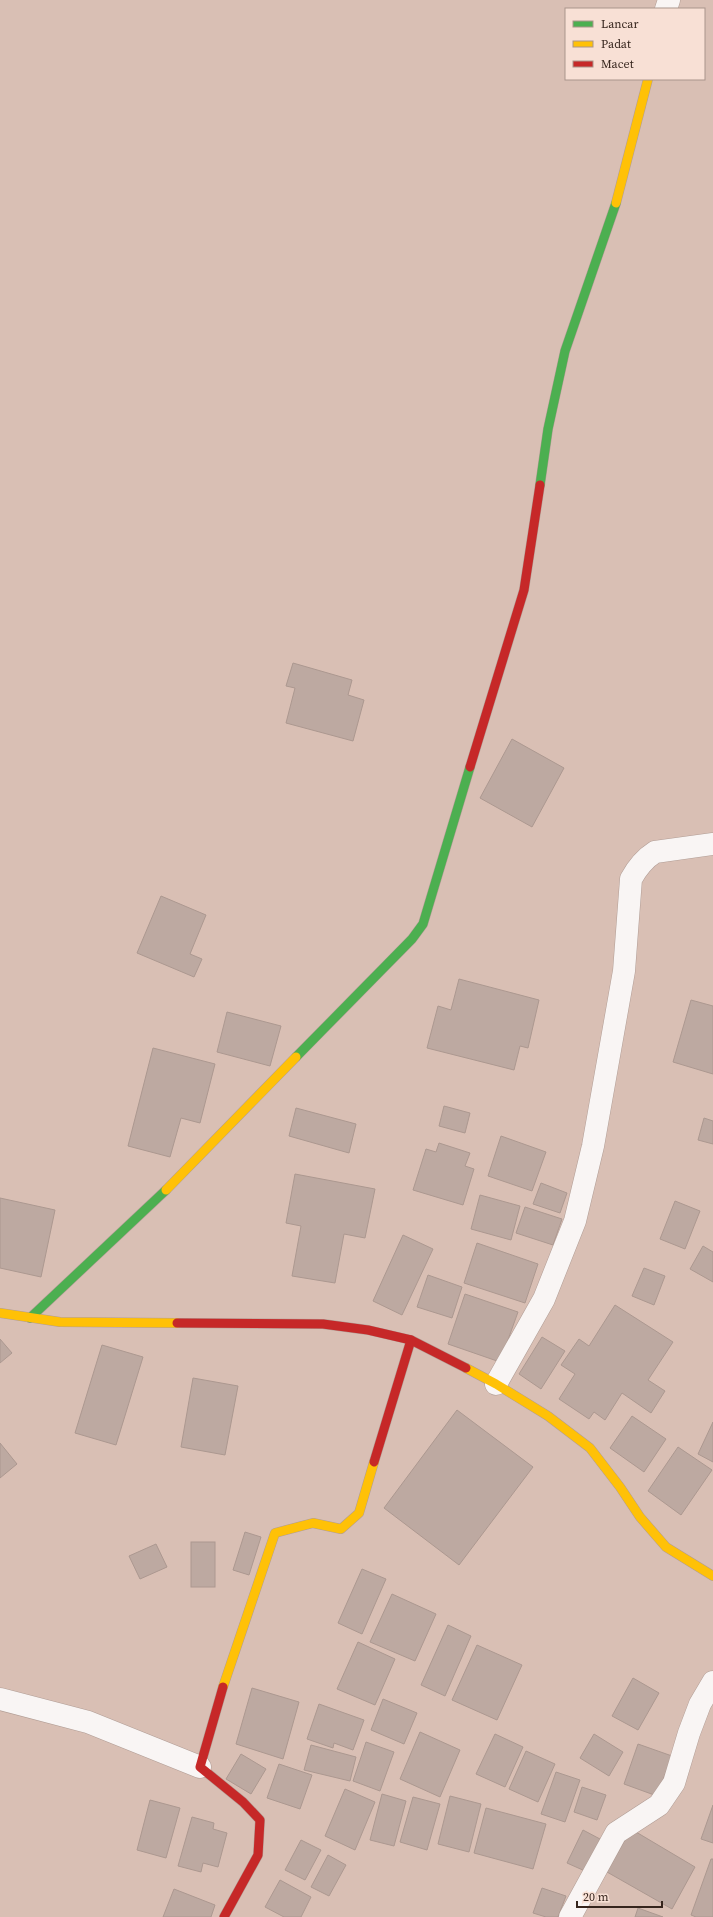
<svg xmlns="http://www.w3.org/2000/svg" width="713" height="1917" viewBox="0 0 713 1917" font-family="'Source Serif 4',serif">
<style>
.building{fill:#bda9a1;stroke:#ac9890}
.lines{fill:none;stroke-linecap:round;stroke-linejoin:round}
.street-casing{stroke:#b19d95;stroke-width:23}
.fast-casing{stroke:#b19d95;stroke-width:10}
.slow-casing{stroke:#b19d95;stroke-width:10}
.jam-casing{stroke:#b19d95;stroke-width:10}
.street{stroke:#f9f5f4;stroke-width:22}
.fast{stroke:#4caf50;stroke-width:9}
.slow{stroke:#ffc107;stroke-width:9}
.jam{stroke:#c62828;stroke-width:9}
</style>
<rect width="100%" height="100%" fill="#d9bfb4"/>
<g class="building">
<polygon points="293,663 352,680 348,695 364,700 353,741 286,723 295,688 286,686"/>
<polygon points="512,739 564,768 532,827 480,798"/>
<polygon points="161,896 206,915 190,954 202,959 194,977 137,953"/>
<polygon points="459,979 539,1000 528,1048 520,1046 514,1070 427,1048 438,1006 451,1010"/>
<polygon points="691,1000 713,1006 713,1074 673,1062"/>
<polygon points="227,1012 281,1026 270,1066 217,1052"/>
<polygon points="153,1048 215,1064 200,1123 181,1118 170,1157 128,1146"/>
<polygon points="444,1106 470,1113 465,1133 439,1126"/>
<polygon points="296,1108 356,1124 349,1153 289,1136"/>
<polygon points="704,1118 713,1121 713,1144 698,1140"/>
<polygon points="501,1136 546,1152 532,1191 488,1176"/>
<polygon points="439,1143 470,1153 465,1166 474,1169 463,1205 413,1190 426,1149 436,1152"/>
<polygon points="295,1174 375,1189 365,1238 344,1234 335,1283 292,1276 301,1226 286,1223"/>
<polygon points="541,1183 567,1193 560,1213 533,1204"/>
<polygon points="480,1195 520,1206 511,1240 471,1229"/>
<polygon points="0,1198 55,1210 41,1277 0,1268"/>
<polygon points="675,1201 700,1211 685,1249 660,1239"/>
<polygon points="525,1207 562,1219 553,1245 516,1233"/>
<polygon points="403,1235 433,1249 402,1315 373,1301"/>
<polygon points="477,1243 538,1264 525,1303 464,1283"/>
<polygon points="703,1246 713,1252 713,1282 690,1269"/>
<polygon points="644,1268 665,1276 654,1305 632,1296"/>
<polygon points="428,1275 462,1287 452,1318 417,1307"/>
<polygon points="465,1294 518,1312 500,1362 448,1344"/>
<polygon points="615,1305 673,1342 648,1380 665,1391 651,1413 622,1393 605,1420 594,1412 589,1419 559,1399 575,1374 561,1365 579,1339 589,1346"/>
<polygon points="542,1337 565,1351 541,1389 519,1374"/>
<polygon points="0,1339 12,1353 0,1363"/>
<polygon points="102,1345 143,1357 116,1445 75,1433"/>
<polygon points="193,1378 238,1386 225,1455 181,1447"/>
<polygon points="457,1410 533,1467 459,1565 384,1508"/>
<polygon points="632,1416 666,1439 644,1472 610,1448"/>
<polygon points="713,1422 713,1462 698,1454"/>
<polygon points="0,1443 17,1464 0,1478"/>
<polygon points="678,1447 712,1470 681,1515 648,1491"/>
<polygon points="245,1532 261,1537 249,1575 233,1570"/>
<rect x="191" y="1542" width="24" height="45"/>
<polygon points="156,1544 167,1567 140,1579 129,1556"/>
<polygon points="362,1569 386,1579 362,1634 338,1623"/>
<polygon points="392,1594 436,1614 415,1661 370,1642"/>
<polygon points="448,1625 471,1636 445,1696 421,1685"/>
<polygon points="358,1642 395,1659 375,1705 337,1689"/>
<polygon points="477,1645 522,1665 497,1720 452,1700"/>
<polygon points="633,1678 659,1693 638,1730 612,1716"/>
<polygon points="252,1688 299,1702 283,1759 236,1744"/>
<polygon points="383,1699 417,1713 404,1744 371,1730"/>
<polygon points="319,1704 364,1720 353,1750 334,1743 333,1748 307,1739"/>
<polygon points="420,1732 460,1750 440,1797 400,1779"/>
<polygon points="495,1734 523,1747 505,1787 476,1774"/>
<polygon points="594,1734 623,1752 609,1776 580,1758"/>
<polygon points="366,1742 394,1752 380,1791 353,1781"/>
<polygon points="638,1744 672,1756 657,1796 624,1784"/>
<polygon points="311,1745 356,1757 350,1781 304,1770"/>
<polygon points="526,1751 555,1764 538,1802 509,1789"/>
<polygon points="241,1754 266,1769 251,1794 226,1779"/>
<polygon points="279,1764 312,1775 300,1809 267,1798"/>
<polygon points="556,1772 580,1780 565,1822 541,1814"/>
<polygon points="582,1787 606,1795 597,1820 574,1812"/>
<polygon points="345,1789 375,1802 355,1850 325,1836"/>
<polygon points="382,1794 406,1801 394,1846 370,1840"/>
<polygon points="450,1796 481,1804 469,1852 438,1844"/>
<polygon points="413,1797 440,1804 427,1850 400,1842"/>
<polygon points="150,1800 180,1808 166,1858 137,1850"/>
<polygon points="713,1805 713,1843 701,1839"/>
<polygon points="486,1808 546,1824 533,1869 474,1853"/>
<polygon points="192,1817 214,1823 213,1829 227,1833 218,1867 203,1863 201,1872 178,1866"/>
<polygon points="631,1829 695,1867 672,1909 607,1872"/>
<polygon points="583,1830 600,1839 585,1871 567,1863"/>
<polygon points="301,1840 321,1850 305,1880 285,1870"/>
<polygon points="328,1855 346,1865 329,1896 311,1887"/>
<polygon points="711,1859 713,1859 713,1917 696,1917 691,1915"/>
<polygon points="280,1880 311,1897 301,1917 284,1917 265,1907"/>
<polygon points="542,1888 566,1896 558,1917 546,1917 533,1913"/>
<polygon points="174,1889 215,1905 211,1917 163,1917"/>
<polygon points="638,1908 663,1917 635,1917"/>
</g>
<g class="lines">
<defs>
<g id="street">
<polyline points="666,9 669,0"/>
<path d="M496,1384L544,1299L575,1221L593,1146L624,971L631,879C637,868 644,859 655,852L713,844"/>
<polyline points="0,1699 88,1722 200,1767"/>
<polyline points="570,1917 616,1833 659,1805 674,1783 689,1733 700,1704 713,1682"/>
</g>
<g id="fast">
<polyline points="540,485 548,429 565,351 616,203"/>
<polyline points="296,1057 412,939 423,924 470,767"/>
<polyline points="30,1318 166,1190"/>
</g>
<g id="slow">
<polyline points="616,203 648,79"/>
<polyline points="166,1190 296,1057"/>
<polyline points="0,1313 60,1322 177,1323"/>
<polyline points="466,1368 496,1384 548,1416 590,1448 620,1487 640,1517 666,1547 713,1576"/>
<polyline points="223,1687 275,1533 313,1523 341,1529 359,1513 374,1462"/>
</g>
<g id="jam">
<polyline points="470,767 524,590 540,485"/>
<polyline points="177,1323 323,1324 368,1330 411,1340 466,1368"/>
<polyline points="374,1462 411,1340"/>
<polyline points="223,1687 200,1767 243,1802 260,1820 258,1855 224,1917"/>
</g>
</defs>
<use href="#street" class="street-casing"/>
<use href="#fast" class="fast-casing"/>
<use href="#slow" class="slow-casing"/>
<use href="#jam" class="jam-casing"/>
<use href="#street" class="street"/>
<use href="#fast" class="fast"/>
<use href="#slow" class="slow"/>
<use href="#jam" class="jam"/>
</g>
<rect x="565" y="8" width="140" height="72" fill="#f8e0d5" stroke="#aa958b"/>
<rect x="573" y="21" width="20" height="6" fill="#4caf50" stroke="#aa958b"/>
<text x="601" y="28" font-size="12" fill="#36251d">Lancar</text>
<rect x="573" y="41" width="20" height="6" fill="#ffc107" stroke="#aa958b"/>
<text x="601" y="48" font-size="12" fill="#36251d">Padat</text>
<rect x="573" y="61" width="20" height="6" fill="#c62828" stroke="#aa958b"/>
<text x="601" y="68" font-size="12" fill="#36251d">Macet</text>
<path d="M577 1901v6h85v-6" fill="none" stroke="#36251d" stroke-width="2"/>
<text x="583" y="1901" font-size="12" fill="#36251d" stroke="#f8e0d5" stroke-width="3" paint-order="stroke">20 m</text>
</svg>
